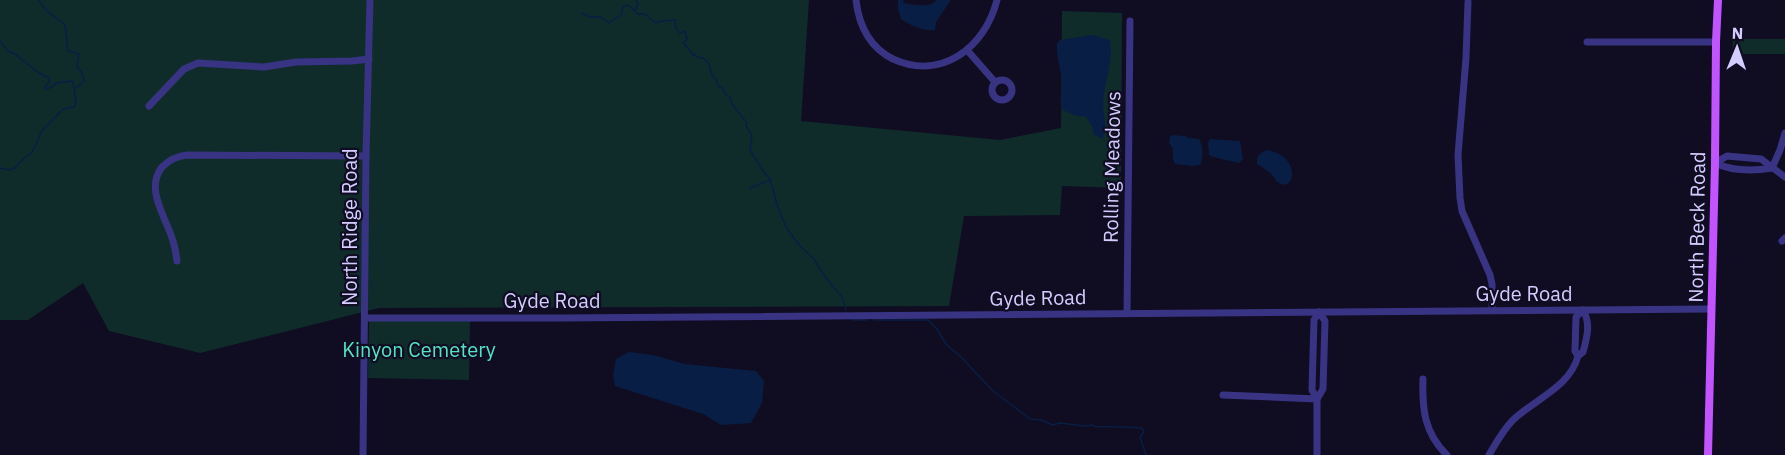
<svg xmlns="http://www.w3.org/2000/svg" width="1785" height="455" viewBox="0 0 1785 455" font-family="'IBM Plex Sans',sans-serif">
<style>
.green{fill:#0f2c2b}
.water{fill:#091e44}
.lines{fill:none;stroke-linecap:round;stroke-linejoin:round}
.stream{stroke:#091e44;stroke-width:1.5}
.minor{stroke:#383483;stroke-width:7}
.major{stroke:#c154ff;stroke-width:8}
.labels{text-anchor:middle;stroke-width:4.5;stroke-linejoin:round;paint-order:stroke}
.street-label{font-size:20px;fill:#d3cdff;stroke:#100c22}
.park-label{font-size:20px;fill:#52e5c2;stroke:#100c22}
</style>
<rect width="100%" height="100%" fill="#100c22"/>
<g class="green">
<polygon points="0,0 809,0 801,121 1000,140 1061,128 1062,11 1122,13 1121,188 1062,186 1060,215 964,216 949,306 379,308 200,353 109,331 83,283 28,320 0,320"/>
<polygon points="1733,39 1785,39 1785,54 1732,54"/>
<polygon points="369,320 470,321 469,380 368,378"/>
</g>
<g class="water">
<path d="M898,0H903L904,3C916,5 928,8 937,0H951L936,22L935,30C924,32 910,25 901,19L898,9Z"/>
<path d="M1092,35L1110,40C1114,62 1103,84 1103,107C1104,118 1108,130 1102,139L1094,134L1092,126L1086,117L1074,115L1063,110C1058,97 1062,97 1062,86C1062,71 1056,58 1057,43L1060,40Z"/>
<path d="M1172,135L1185,136L1189,138L1199,139C1203,146 1204,157 1200,165L1192,166L1175,164L1173,159V149L1169,143L1170,137Z"/>
<path d="M1210,139L1240,141L1243,159L1239,163C1235,162 1211,157 1209,155L1208,143Z"/>
<path d="M1266,150C1301,154 1296,193 1279,183C1275,181 1276,179 1273,176C1269,171 1262,167 1257,164V158L1260,154Z"/>
<polygon points="629,352 653,355 685,364 756,371 764,381 762,403 751,423 721,425 703,414 615,386 613,375 616,359"/>
</g>
<g class="lines">
<g class="stream">
<polyline points="38,0 48,12 65,25 68,51 79,54 77,66 83,75 84,81 76,88"/>
<polyline points="635,10 638,5 636,0"/>
<polyline points="582,13 590,17 601,17 609,23 621,15 623,7 628,5 638,14 645,14 656,23 661,21 675,20 676,29 680,33 685,31 687,39 683,43 691,51 692,54 700,58 703,58 709,63 712,76 716,79 718,86 723,89 726,95 730,97 732,104 747,123 746,126 752,135 750,150 764,172 770,179 778,208 787,229 800,246 813,258 826,278 842,297 846,310"/>
<polyline points="0,41 8,51 15,54 39,73 49,78 49,82 45,87 46,89 52,87 56,83 73,81 76,103 74,107 63,109 41,132 38,141 32,152 20,162 15,168 9,170 0,168"/>
<polyline points="750,188 770,180"/>
<polyline points="853,320 866,320"/>
<path d="M874,320H928L937,329L946,344L962,358L992,390L1030,419L1041,420L1053,425L1060,423L1085,426L1093,425L1096,427C1102,425 1132,428 1142,428L1144,432L1140,437L1146,455"/>
</g>
<g class="minor">
<path d="M856,0C859,26 869,47 893,59C941,81 985,48 997,0"/>
<polyline points="1468,2 1466,58 1458,155 1460,198 1462,211 1490,275 1492,284 1492,310"/>
<polyline points="1587,42 1716,42"/>
<polyline points="967,50 995,82"/>
<circle cx="1002" cy="90" r="10"/>
<polyline points="149,106 184,69 198,63 264,67 296,62 352,61 369,59"/>
<polyline points="1715,163 1727,156 1761,159 1785,177"/>
<path d="M1715,163C1732,171 1754,171 1772,168"/>
<polyline points="1772,168 1780,150 1785,133"/>
<polyline points="1782,241 1785,238"/>
<path d="M177,261C176,254 175,246 172,238C165,216 145,189 162,167C169,160 178,156 187,155L366,156"/>
<polyline points="1127,313 1130,21"/>
<polyline points="366,318 560,318 1711,309"/>
<path d="M1423,379C1422,408 1424,433 1447,455"/>
<polyline points="1223,395 1317,399"/>
<polyline points="363,455 366,156 370,0"/>
<polyline points="1317,455 1317,399 1323,389 1325,321 1319,312 1314,320 1312,390 1317,399"/>
<path d="M1489,455C1496,443 1503,430 1513,420C1535,399 1570,387 1578,356L1583,352C1587,338 1591,323 1583,310L1576,317L1575,351L1578,356"/>
</g>
<polyline class="major" points="1708,455 1715,163 1716,42 1718,0"/>
</g>
<g class="labels">
<g class="street-label">
<text transform="translate(1112 167) rotate(-89)" y="7">Rolling Meadows</text>
<text transform="translate(350 227) rotate(-90)" y="7">North Ridge Road</text>
<text transform="translate(1697 227) rotate(-89)" y="7">North Beck Road</text>
<text x="1524" y="301">Gyde Road</text>
<text transform="translate(1038 298) rotate(-1)" y="7">Gyde Road</text>
<text x="552" y="308">Gyde Road</text>
</g>
<g class="park-label">
<text x="419" y="357">Kinyon Cemetery</text>
</g>
</g>
<g transform="translate(1737 48) rotate(2)" stroke="#100c22" stroke-width="4.5" paint-order="stroke">
<path d="M0-4.5L10 22L0 15L-10 22Z" fill="#d3cdff"/>
<text y="-9" font-size="16" font-weight="bold" text-anchor="middle" fill="#d3cdff">N</text>
</g>
</svg>
